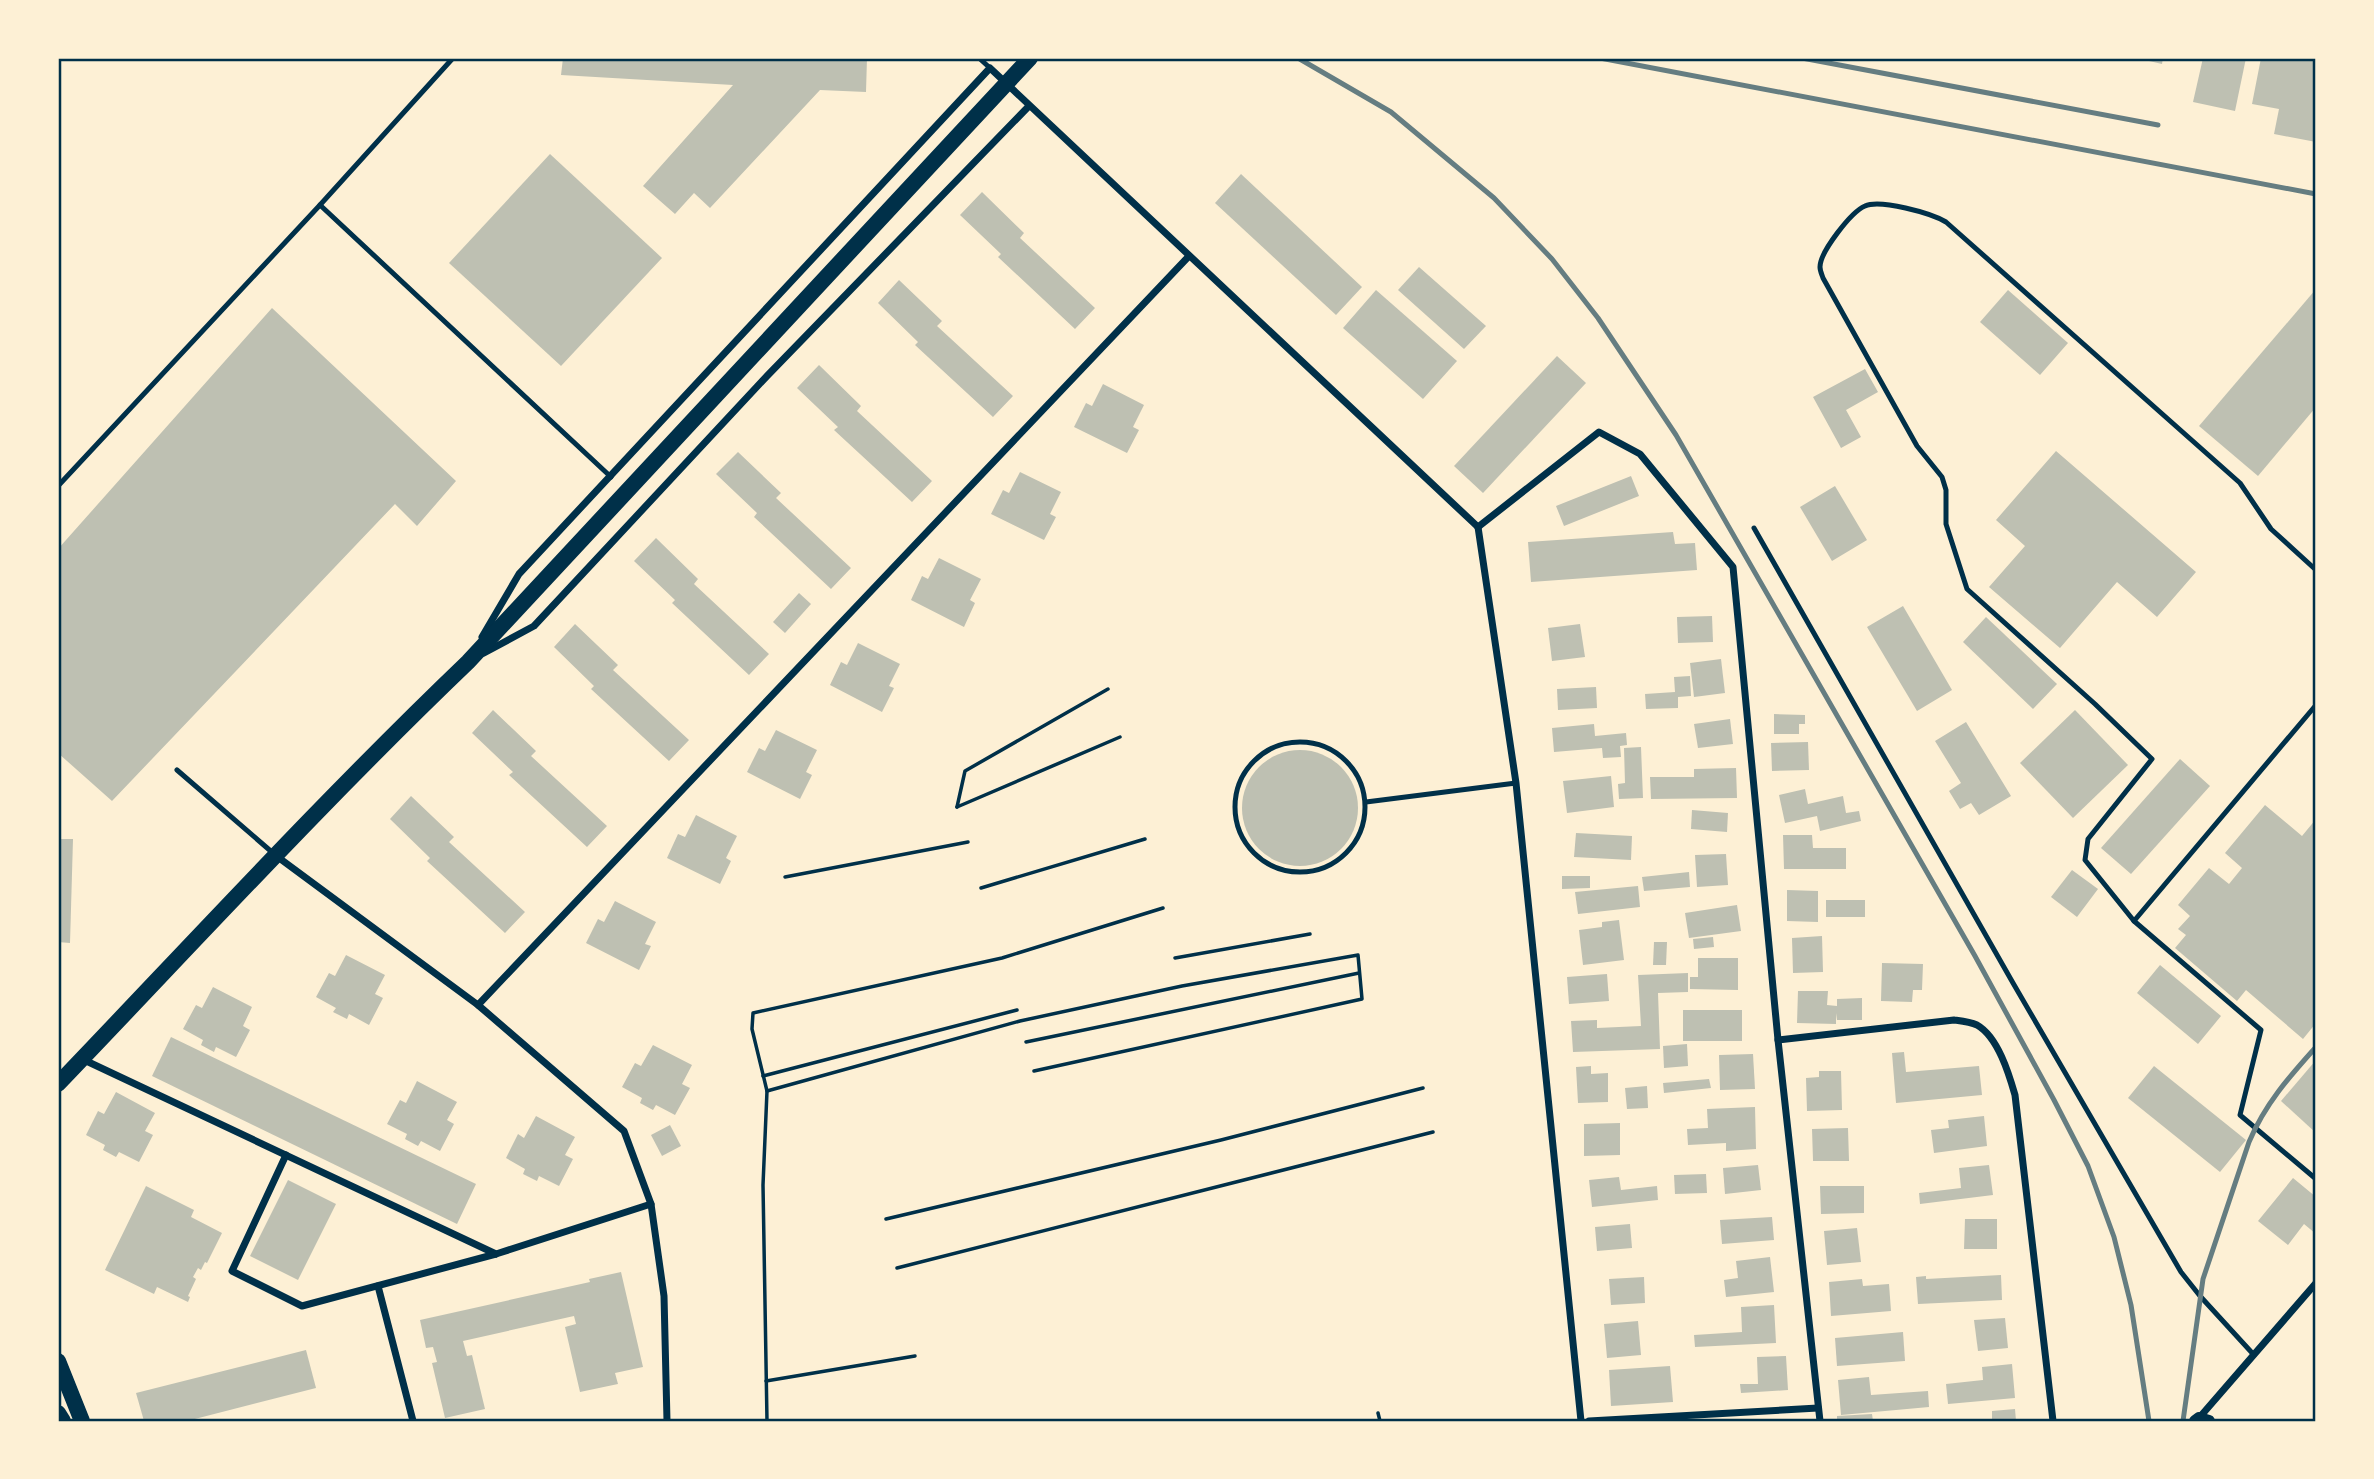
<svg xmlns="http://www.w3.org/2000/svg" width="2374" height="1479" viewBox="0 0 2374 1479" font-family="'Asap Condensed',sans-serif">
<style>
.building{fill:#bec0b2}
.lines{fill:none;stroke-linecap:round;stroke-linejoin:round}
.path{stroke:#003049;stroke-width:3.5}
.service{stroke:#003049;stroke-width:5}
.minor{stroke:#003049;stroke-width:7}
.tertiary{stroke:#003049;stroke-width:12}
.primary{stroke:#003049;stroke-width:16}
.rail{stroke:#657d81;stroke-width:5}
.neatline{fill:none;stroke:#003049;stroke-width:2.5}
</style>
<rect width="100%" height="100%" fill="#fdf0d5"/>
<g class="building">
<polygon points="563,58 867,58 866,92 820,90 710,208 694,193 675,214 643,186 733,85 561,75"/>
<polygon points="2136,58 2163,58 2162,64"/>
<polygon points="2203,58 2246,58 2235,111 2193,102"/>
<polygon points="2261,58 2316,58 2316,142 2274,134 2279,109 2252,104"/>
<polygon points="550,154 662,258 561,366 449,263"/>
<polygon points="1241,174 1362,287 1336,315 1215,203"/>
<polygon points="982,192 1024,233 1020,238 1095,308 1075,329 998,257 1001,254 960,215"/>
<polygon points="1419,267 1486,326 1464,349 1398,290"/>
<polygon points="899,280 942,321 937,326 1013,396 993,417 915,345 918,342 878,303"/>
<polygon points="2316,289 2316,407 2258,476 2199,426"/>
<polygon points="1376,290 1457,361 1423,399 1343,328"/>
<polygon points="2008,290 2068,343 2040,375 1980,322"/>
<polygon points="272,308 456,481 417,526 395,504 112,801 58,753 58,549"/>
<polygon points="1557,356 1586,383 1483,493 1454,466"/>
<polygon points="819,365 861,406 857,411 932,481 912,502 834,430 838,427 797,388"/>
<polygon points="1865,369 1878,392 1846,410 1861,437 1841,448 1813,397"/>
<polygon points="1103,384 1144,405 1133,427 1139,430 1127,453 1074,427 1086,403 1092,406"/>
<polygon points="2056,451 2196,572 2157,617 2117,582 2060,648 1989,587 2025,546 1996,520"/>
<polygon points="738,452 781,493 776,498 851,568 831,589 754,517 757,513 716,474"/>
<polygon points="1020,472 1061,492 1050,514 1056,517 1044,540 991,514 1003,490 1009,493"/>
<polygon points="1631,476 1639,496 1564,526 1556,506"/>
<polygon points="1835,486 1867,540 1832,561 1800,507"/>
<polygon points="1673,532 1675,544 1695,543 1697,570 1531,582 1528,542"/>
<polygon points="656,538 698,579 694,584 769,654 749,675 672,603 675,600 634,561"/>
<polygon points="939,558 981,579 970,600 975,603 964,627 911,600 922,576 928,579"/>
<polygon points="799,593 811,604 785,633 773,622"/>
<polygon points="1903,606 1952,690 1917,711 1867,627"/>
<polygon points="1712,616 1713,642 1678,643 1677,617"/>
<polygon points="1986,617 2057,684 2033,709 1963,642"/>
<polygon points="575,624 618,665 613,670 689,740 669,761 591,689 594,686 554,647"/>
<polygon points="1580,624 1585,657 1552,661 1548,628"/>
<polygon points="858,643 900,664 889,686 894,688 882,712 830,685 841,662 847,665"/>
<polygon points="1721,659 1725,693 1694,697 1690,663"/>
<polygon points="1690,676 1691,696 1678,697 1678,708 1646,709 1645,694 1675,692 1674,677"/>
<polygon points="1596,687 1597,708 1558,710 1557,689"/>
<polygon points="493,710 536,751 531,756 607,826 587,847 509,775 513,772 472,733"/>
<polygon points="2075,710 2128,765 2073,818 2020,763"/>
<polygon points="1774,714 1805,715 1805,724 1799,724 1799,734 1774,734"/>
<polygon points="1730,719 1733,744 1698,748 1694,724"/>
<polygon points="1966,722 2011,796 1979,815 1971,803 1960,809 1949,791 1961,783 1935,741"/>
<polygon points="1594,724 1595,736 1626,733 1627,745 1620,746 1621,757 1603,758 1602,748 1554,752 1552,728"/>
<polygon points="776,730 817,750 806,772 812,775 800,799 747,772 759,748 765,751"/>
<polygon points="1808,742 1809,770 1772,771 1771,743"/>
<polygon points="1641,747 1643,798 1619,799 1618,784 1625,783 1624,748"/>
<circle cx="1300" cy="808" r="58"/>
<polygon points="2180,759 2210,786 2131,874 2101,848"/>
<polygon points="1736,768 1737,798 1651,799 1650,777 1694,777 1694,769"/>
<polygon points="1611,776 1614,807 1567,813 1563,781"/>
<polygon points="1805,789 1808,804 1843,796 1846,813 1859,811 1861,821 1820,831 1817,816 1785,823 1779,795"/>
<polygon points="411,796 454,837 449,842 525,912 505,933 427,861 430,858 390,819"/>
<polygon points="2265,805 2302,836 2316,819 2316,1023 2303,1039 2246,990 2237,1001 2175,948 2186,935 2178,929 2190,916 2178,905 2209,868 2229,884 2242,868 2225,853"/>
<polygon points="1692,810 1728,813 1727,832 1691,829"/>
<polygon points="696,815 737,836 726,858 731,861 720,884 667,858 678,834 685,837"/>
<polygon points="1576,833 1632,836 1631,860 1574,857"/>
<polygon points="1783,835 1812,835 1813,848 1846,848 1846,869 1784,869"/>
<polygon points="58,839 73,839 70,943 58,942"/>
<polygon points="1726,854 1728,885 1697,887 1695,855"/>
<polygon points="2072,870 2098,889 2077,917 2051,897"/>
<polygon points="1689,872 1690,887 1644,891 1642,877"/>
<polygon points="1562,876 1590,876 1590,888 1562,889"/>
<polygon points="1638,886 1640,907 1578,914 1575,892"/>
<polygon points="1787,890 1818,891 1818,922 1787,921"/>
<rect x="1826" y="900" width="39" height="17"/>
<polygon points="615,901 656,922 645,944 651,946 639,970 586,943 598,919 604,922"/>
<polygon points="1737,905 1741,931 1689,938 1685,913"/>
<polygon points="1619,920 1624,960 1583,965 1579,930 1602,927 1602,922"/>
<polygon points="1822,936 1823,972 1793,973 1792,938"/>
<polygon points="1713,937 1714,947 1694,949 1693,939"/>
<polygon points="1654,942 1667,942 1666,965 1653,965"/>
<polygon points="346,955 385,975 375,994 383,998 369,1025 349,1014 347,1019 333,1012 336,1008 316,997 329,973 335,976"/>
<polygon points="1698,958 1738,958 1738,990 1690,989 1690,977 1698,977"/>
<polygon points="1882,963 1923,964 1922,990 1913,990 1912,1002 1881,1001"/>
<polygon points="2160,965 2221,1016 2198,1044 2137,993"/>
<polygon points="1688,973 1688,992 1658,993 1660,1049 1573,1052 1571,1021 1597,1020 1597,1028 1641,1026 1638,975"/>
<polygon points="1607,974 1609,1001 1569,1004 1567,977"/>
<polygon points="213,987 252,1007 243,1026 250,1030 236,1057 216,1047 214,1052 201,1045 203,1040 183,1029 196,1005 202,1008"/>
<polygon points="1798,991 1828,991 1827,1005 1837,1006 1837,999 1862,998 1862,1020 1837,1020 1836,1013 1836,1024 1797,1023"/>
<rect x="1683" y="1010" width="59" height="31"/>
<polygon points="171,1037 476,1184 457,1224 152,1076"/>
<polygon points="1687,1044 1688,1066 1664,1068 1663,1046"/>
<polygon points="653,1045 692,1065 682,1084 690,1088 675,1115 656,1105 653,1110 640,1103 642,1098 622,1087 635,1063 641,1066"/>
<polygon points="1904,1052 1906,1072 1979,1066 1982,1095 1896,1103 1892,1053"/>
<polygon points="1753,1054 1755,1089 1720,1090 1719,1055"/>
<polygon points="2316,1060 2316,1133 2281,1101"/>
<polygon points="1591,1066 1591,1074 1608,1073 1608,1102 1578,1103 1576,1067"/>
<polygon points="2154,1066 2246,1140 2220,1172 2128,1098"/>
<polygon points="1819,1071 1841,1071 1842,1110 1807,1111 1806,1078 1819,1077"/>
<polygon points="1709,1079 1711,1088 1664,1093 1663,1083"/>
<polygon points="417,1081 457,1102 447,1120 454,1124 440,1151 421,1141 418,1146 405,1139 407,1134 387,1124 400,1100 406,1103"/>
<polygon points="1647,1086 1648,1108 1627,1109 1625,1088"/>
<polygon points="116,1092 155,1113 145,1131 153,1135 139,1162 119,1152 116,1157 103,1150 105,1145 86,1135 98,1111 104,1114"/>
<polygon points="1755,1107 1756,1149 1726,1151 1726,1143 1688,1145 1687,1129 1708,1128 1707,1109"/>
<polygon points="536,1116 575,1137 565,1155 573,1159 559,1186 539,1176 537,1181 523,1174 525,1169 506,1158 518,1134 524,1138"/>
<polygon points="1984,1116 1987,1146 1934,1153 1931,1130 1949,1128 1948,1120"/>
<polygon points="1620,1123 1620,1155 1584,1156 1584,1124"/>
<polygon points="670,1125 681,1146 662,1156 651,1135"/>
<polygon points="1848,1128 1849,1161 1813,1161 1812,1129"/>
<polygon points="1758,1165 1761,1190 1725,1194 1723,1168"/>
<polygon points="1989,1165 1993,1195 1920,1204 1919,1193 1961,1188 1959,1168"/>
<polygon points="1706,1174 1707,1193 1675,1194 1674,1175"/>
<polygon points="1619,1177 1621,1190 1657,1186 1658,1200 1592,1207 1589,1180"/>
<polygon points="2293,1178 2316,1197 2316,1234 2304,1224 2288,1245 2258,1221"/>
<polygon points="288,1180 336,1204 298,1280 250,1256"/>
<polygon points="146,1186 194,1210 191,1217 222,1233 207,1263 205,1262 201,1270 198,1268 193,1277 196,1279 188,1296 190,1297 188,1302 157,1287 154,1294 105,1270"/>
<polygon points="1820,1186 1864,1186 1864,1213 1821,1214"/>
<polygon points="1772,1217 1774,1240 1722,1244 1720,1220"/>
<polygon points="1965,1219 1997,1219 1997,1249 1964,1249"/>
<polygon points="1630,1224 1632,1248 1597,1251 1595,1227"/>
<polygon points="1857,1228 1861,1262 1827,1265 1824,1231"/>
<polygon points="1770,1257 1774,1292 1726,1297 1724,1280 1738,1278 1736,1261"/>
<polygon points="621,1272 643,1367 615,1373 618,1384 580,1392 565,1327 576,1324 574,1316 463,1341 467,1356 472,1355 485,1409 445,1418 432,1363 437,1362 433,1347 426,1348 420,1320 590,1282 589,1279"/>
<polygon points="2001,1275 2002,1300 1918,1304 1916,1277 1926,1276 1926,1279"/>
<polygon points="1644,1277 1645,1303 1611,1305 1609,1279"/>
<polygon points="1862,1279 1863,1286 1889,1284 1891,1311 1831,1316 1829,1282"/>
<polygon points="1774,1305 1776,1343 1695,1347 1694,1335 1742,1332 1741,1307"/>
<polygon points="2005,1318 2008,1348 1978,1351 1974,1320"/>
<polygon points="1638,1321 1641,1355 1607,1358 1604,1324"/>
<polygon points="1903,1332 1905,1361 1837,1366 1835,1338"/>
<polygon points="306,1350 316,1388 187,1421 144,1421 136,1393"/>
<polygon points="1786,1356 1788,1390 1741,1393 1740,1384 1758,1384 1757,1357"/>
<polygon points="2012,1364 2015,1398 1948,1404 1946,1384 1983,1380 1982,1367"/>
<polygon points="1670,1366 1673,1402 1611,1406 1609,1370"/>
<polygon points="1869,1377 1871,1395 1928,1391 1929,1407 1841,1415 1838,1380"/>
<polygon points="2015,1409 2016,1421 1992,1421 1992,1411"/>
<polygon points="1872,1414 1873,1421 1837,1421 1837,1416"/>
</g>
<g class="lines">
<g class="path">
<polyline points="957,807 965,771 1108,689"/>
<polyline points="957,807 1120,737"/>
<polyline points="785,877 968,842"/>
<polyline points="981,888 1145,839"/>
<polyline points="1175,958 1310,934"/>
<polyline points="1026,1042 1359,973"/>
<polyline points="763,1076 1017,1010"/>
<polyline points="767,1091 1020,1021 1182,986 1358,955 1362,999 1034,1071"/>
<polyline points="886,1219 1221,1140 1423,1088"/>
<polyline points="897,1268 1433,1132"/>
<polyline points="766,1381 915,1356"/>
<polyline points="1378,1413 1380,1421"/>
<polyline points="767,1421 763,1185 767,1091 752,1029 753,1013 1002,958 1163,908"/>
</g>
<g class="service">
<polyline points="979,58 990,68"/>
<polyline points="320,205 611,477"/>
<polyline points="58,486 320,205 453,58"/>
<polyline points="1754,528 2013,983 2181,1272 2200,1296 2254,1355"/>
<polyline points="2316,705 2134,921 2261,1030 2240,1115 2316,1179"/>
<circle cx="1300" cy="807" r="65"/>
<polyline points="177,770 273,853"/>
<polyline points="1366,802 1516,783"/>
<path d="M2134,921L2085,860L2088,839L2152,759L2095,704L1967,589L1946,524V490L1942,477L1917,446L1823,278C1822,275 1820,271 1820,267C1820,252 1851,212 1865,206C1880,199 1931,213 1946,222L2240,483L2271,529L2316,570"/>
</g>
<g class="minor">
<polyline points="1478,527 1599,432 1640,454 1733,567 1778,1040 1820,1421"/>
<polyline points="1478,527 1516,783 1581,1421"/>
<polyline points="482,637 519,574 990,68 1478,527"/>
<polyline points="484,653 534,626 767,376 1029,106"/>
<polyline points="275,855 478,1005 624,1131 651,1204 664,1296 667,1421"/>
<polyline points="478,1005 1189,256"/>
<path d="M1778,1040L1954,1020C1961,1021 1970,1022 1977,1025C1998,1037 2009,1074 2015,1095L2053,1421"/>
<polyline points="82,1059 496,1254"/>
<polyline points="286,1155 232,1271 302,1306 496,1254 651,1204"/>
<polyline points="378,1286 413,1421"/>
<polyline points="2199,1418 2316,1283"/>
<polyline points="1589,1421 1818,1408"/>
</g>
<polyline class="tertiary" points="2195,1421 2199,1418 2209,1421"/>
<g class="primary">
<path d="M58,1084C194,942 326,798 468,662L1030,58"/>
<polyline points="58,1361 82,1421"/>
<polyline points="58,1413 63,1421"/>
</g>
<g class="rail">
<polyline points="1298,58 1391,112 1494,198 1552,259 1598,318 1676,435 1975,956 2054,1100 2088,1166 2114,1237 2131,1305 2149,1421"/>
<polyline points="1600,58 2316,194"/>
<polyline points="1802,58 2158,125"/>
<path d="M2183,1421L2203,1279L2249,1142C2265,1104 2289,1077 2316,1047"/>
</g>
</g>
<rect width="2374" height="1479" fill="none" stroke="#fdf0d5" stroke-width="119"/>
<rect x="60" y="60" width="2254" height="1360" class="neatline"/>
</svg>
